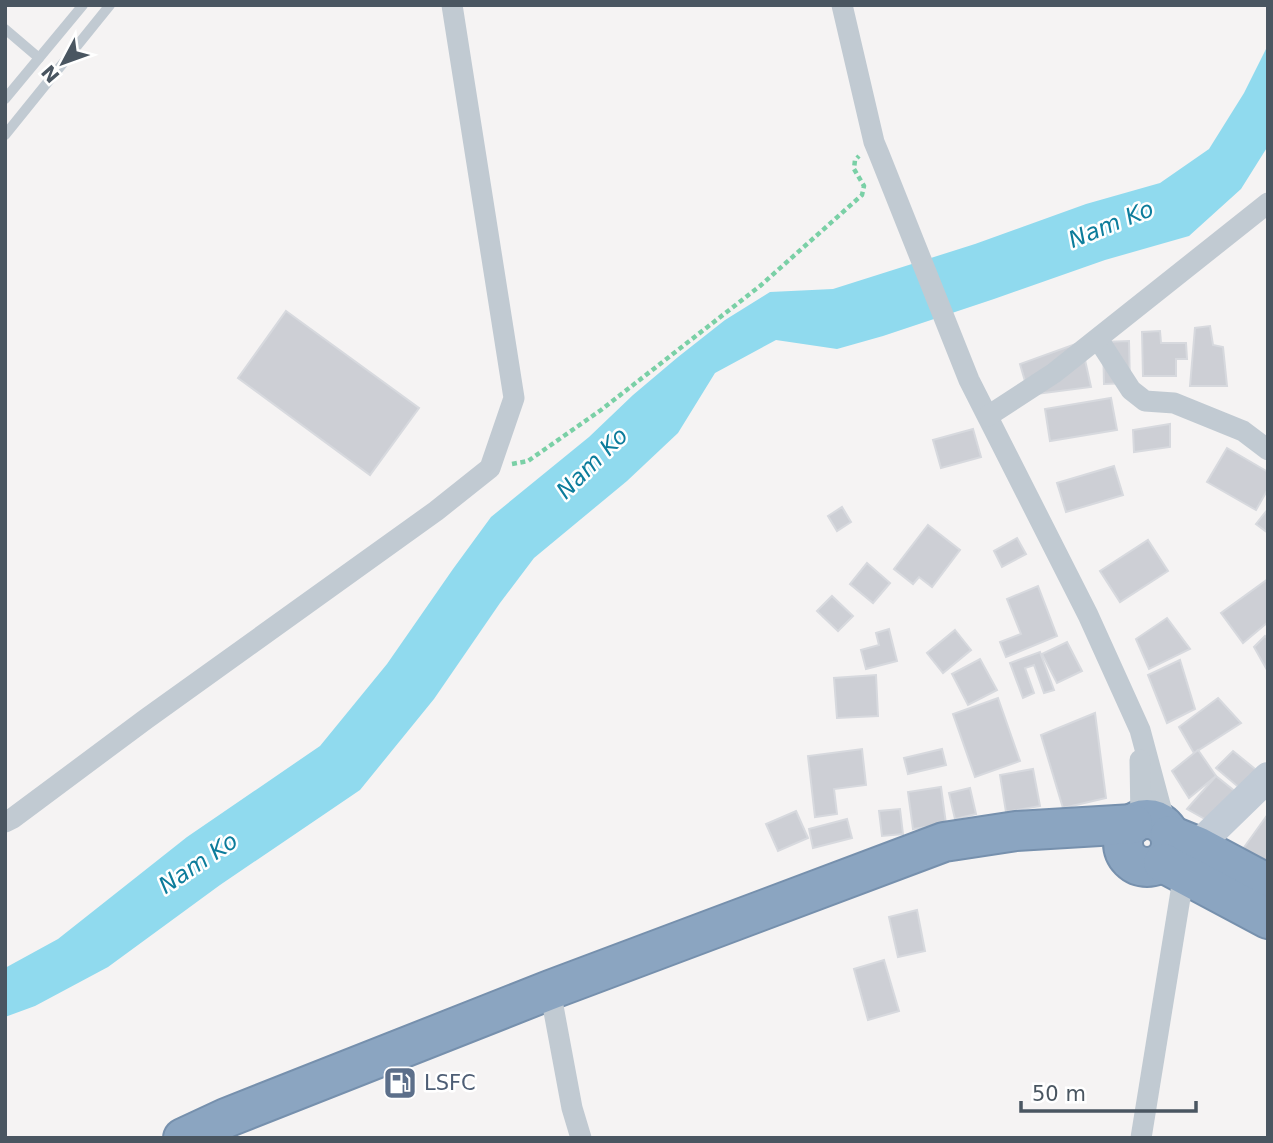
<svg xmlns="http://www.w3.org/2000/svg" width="1273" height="1143" viewBox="0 0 1273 1143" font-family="'DejaVu Sans',sans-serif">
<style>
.water{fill:#90daee}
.building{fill:#cdcfd5;stroke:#d7d9de;stroke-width:2}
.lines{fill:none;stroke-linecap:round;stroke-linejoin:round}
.highway-casing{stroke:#7690ad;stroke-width:42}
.path{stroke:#7ad0a6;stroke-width:4.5;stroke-dasharray:5 3.5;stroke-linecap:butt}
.lane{stroke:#c1cad2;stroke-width:10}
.street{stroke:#c1cad2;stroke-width:21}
.secondary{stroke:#c1cbd6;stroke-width:30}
.highway{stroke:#8ba5c1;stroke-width:38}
.labels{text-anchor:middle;stroke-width:5;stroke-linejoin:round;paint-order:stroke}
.service-label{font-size:21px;fill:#4e5e75;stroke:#fff;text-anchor:start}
.water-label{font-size:23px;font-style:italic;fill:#0c7c9b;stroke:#fff}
</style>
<rect width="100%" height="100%" fill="#f5f3f3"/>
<polygon class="water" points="1268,45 1268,146 1241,189 1189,236 1105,260 994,299 883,336 837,349 776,340 715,373 678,433 627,481 534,558 500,603 434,699 360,790 220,885 108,967 35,1006 5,1017 5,968 58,939 187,837 320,746 387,664 453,569 491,517 589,437 633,395 678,357 725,320 770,292 833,289 975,244 1086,204 1160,183 1209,149 1244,93"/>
<g class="building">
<polygon points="286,311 419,408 370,475 238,378"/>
<polygon points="1210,326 1213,345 1223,347 1227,386 1190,386 1195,328"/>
<polygon points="1160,331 1161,343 1186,343 1187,359 1176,359 1176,376 1143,376 1142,332"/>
<polygon points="1129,341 1130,383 1104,384 1103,342"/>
<polygon points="1081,342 1091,387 1029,395 1020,364"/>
<polygon points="1111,398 1117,430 1050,441 1045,409"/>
<polygon points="1170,424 1170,447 1134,452 1133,430"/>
<polygon points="973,429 981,457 941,468 933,440"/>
<polygon points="1227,448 1268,472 1268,489 1256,510 1207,482"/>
<polygon points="1114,466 1123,495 1066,512 1057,483"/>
<polygon points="842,507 851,522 837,531 828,516"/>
<polygon points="1268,509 1268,533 1256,524"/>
<polygon points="928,525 960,550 932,587 919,577 913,584 894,569"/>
<polygon points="1017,538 1026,554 1002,567 994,551"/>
<polygon points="1148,540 1168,571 1120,602 1100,571"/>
<polygon points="867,563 890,583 873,603 850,584"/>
<polygon points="1268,579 1268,622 1243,643 1221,613"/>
<polygon points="1038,586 1057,636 1006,657 1000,642 1021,634 1007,599"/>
<polygon points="832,596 853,616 838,631 817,611"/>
<polygon points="1167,618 1190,649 1149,669 1136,639"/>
<polygon points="889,629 897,661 866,669 861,650 879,645 876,633"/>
<polygon points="955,630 971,650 943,673 927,653"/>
<polygon points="1265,636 1268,639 1267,670 1254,647"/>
<polygon points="1067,642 1082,671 1057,683 1042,654"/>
<polygon points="1040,652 1054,690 1044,693 1034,665 1025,668 1034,693 1023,698 1010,663"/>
<polygon points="980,659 997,690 968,705 952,674"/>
<polygon points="1180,660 1195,709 1167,723 1148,675"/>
<polygon points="876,675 878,716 837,718 834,678"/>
<polygon points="998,698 1020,761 975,777 953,714"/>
<polygon points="1218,698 1241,723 1194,753 1179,727"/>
<polygon points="1095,713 1106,798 1063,808 1041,735"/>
<polygon points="862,749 866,785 834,789 837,814 815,817 808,756"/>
<polygon points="942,749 946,765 908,774 904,758"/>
<polygon points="1198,750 1216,776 1189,798 1172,771"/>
<polygon points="1233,751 1260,773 1242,790 1216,768"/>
<polygon points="1033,769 1040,806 1006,812 1000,775"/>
<polygon points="1216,776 1237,793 1212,823 1187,809"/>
<polygon points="941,787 946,824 913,829 908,792"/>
<polygon points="970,788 976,814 955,819 949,793"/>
<polygon points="900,809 903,834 882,836 879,811"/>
<polygon points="796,811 808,838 778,851 766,824"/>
<polygon points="1268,814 1268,873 1240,853"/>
<polygon points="847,819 852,838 813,848 809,829"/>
<polygon points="917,910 925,951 898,957 889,917"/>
<polygon points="884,960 899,1011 868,1020 854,969"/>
</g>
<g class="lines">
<defs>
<g id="highway">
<circle cx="1147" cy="843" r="24"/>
<polyline points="1170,835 1197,846 1268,884"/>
<polyline points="1163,863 1268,919"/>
<polyline points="183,1138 226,1118 550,990 944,842 1016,831 1133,824"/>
</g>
</defs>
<use href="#highway" class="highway-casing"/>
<polyline class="path" points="512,464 528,461 601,410 760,286 862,195 864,186 854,169 855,160 859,156"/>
<g class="lane">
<polyline points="5,29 39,58"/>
<polyline points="5,99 83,5"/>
<polyline points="5,135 110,5"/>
</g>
<g class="street">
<polyline points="842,5 874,142 879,154 969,380 1088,615 1140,730 1166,827"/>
<polyline points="1098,339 1131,390 1145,401 1174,403 1243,431 1268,450"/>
<polyline points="988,416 1054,373 1268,203"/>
<polyline points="1140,760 1141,820"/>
<polyline points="5,822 13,818 146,719 436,511 490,468 514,398 452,5"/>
<polyline points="550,990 572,1108 581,1138"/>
<polyline points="1141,1138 1184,873"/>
</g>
<polyline class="secondary" points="1197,846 1268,777"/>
<use href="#highway" class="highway"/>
</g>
<defs>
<symbol id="fuel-square" viewBox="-11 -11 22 22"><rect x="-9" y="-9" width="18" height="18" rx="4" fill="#5c6f8a" stroke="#fff"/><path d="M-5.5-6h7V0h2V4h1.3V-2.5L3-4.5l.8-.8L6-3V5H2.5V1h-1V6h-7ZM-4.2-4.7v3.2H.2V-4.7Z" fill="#fff"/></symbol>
</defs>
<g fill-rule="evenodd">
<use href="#fuel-square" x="381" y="1064" width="38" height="38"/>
</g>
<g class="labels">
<g class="service-label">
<text x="424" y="1090">LSFC</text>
</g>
<g class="water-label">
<text transform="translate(1111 224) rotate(-22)" y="8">Nam Ko</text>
<text transform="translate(592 463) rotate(-45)" y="8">Nam Ko</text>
<text transform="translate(198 863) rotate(-34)" y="8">Nam Ko</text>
</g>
</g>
<rect width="1273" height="1143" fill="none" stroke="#4a5661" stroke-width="14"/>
<g transform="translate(63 63) rotate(229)" stroke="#ffffff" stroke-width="5" paint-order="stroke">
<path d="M0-5L12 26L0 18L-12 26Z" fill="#4a5661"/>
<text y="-10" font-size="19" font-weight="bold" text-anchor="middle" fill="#4a5661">N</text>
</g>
<path d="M1021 1101v10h175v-10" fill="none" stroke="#4a5661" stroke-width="3.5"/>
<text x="1032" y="1101" font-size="21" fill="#4a5661" stroke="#ffffff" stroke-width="5" paint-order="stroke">50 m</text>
</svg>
